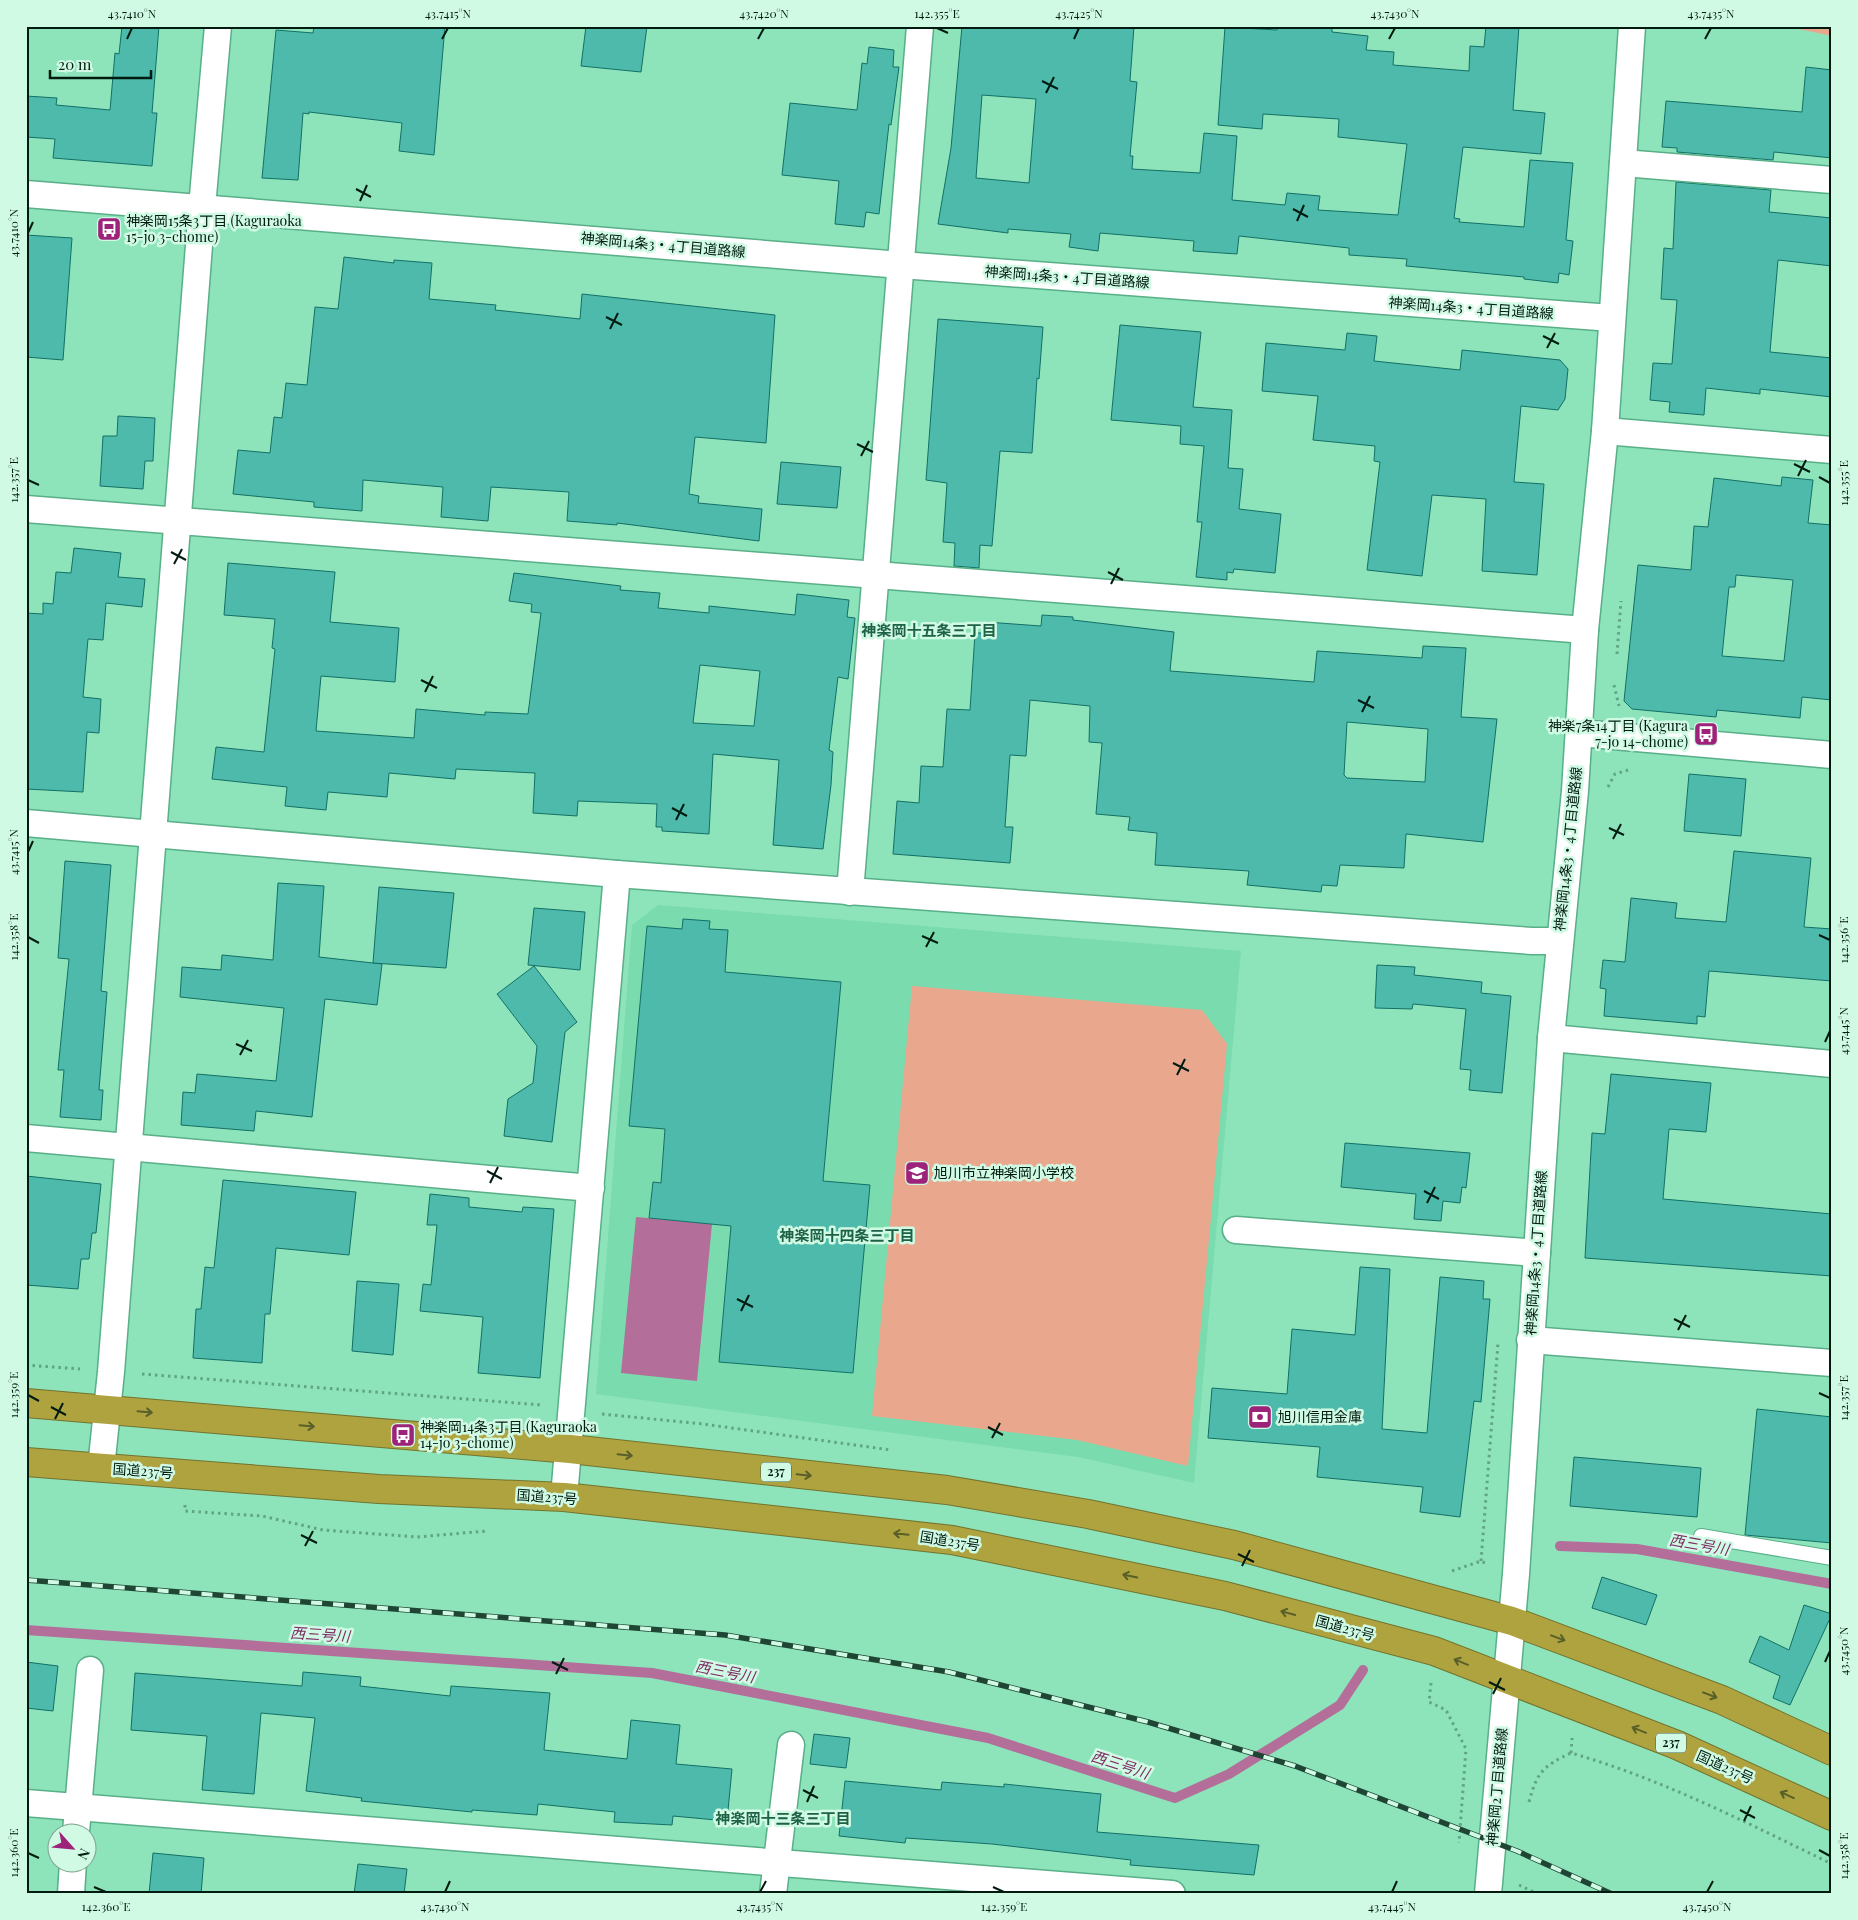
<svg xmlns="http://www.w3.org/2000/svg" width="1858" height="1920" viewBox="0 0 1858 1920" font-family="'Playfair Display','Noto Sans JP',serif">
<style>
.built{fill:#7adbae}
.green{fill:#e9a78d}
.water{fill:#b36f99}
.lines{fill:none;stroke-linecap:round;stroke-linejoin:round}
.stream{stroke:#b36f99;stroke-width:10}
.building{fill:#4dbaab;stroke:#137065;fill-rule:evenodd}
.lane-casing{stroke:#58af88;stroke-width:16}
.street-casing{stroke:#58af88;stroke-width:29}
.highway-casing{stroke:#72732f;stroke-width:30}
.path{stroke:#60a484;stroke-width:3;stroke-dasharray:2.5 4;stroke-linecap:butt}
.lane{stroke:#fff;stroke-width:14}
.street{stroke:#fff;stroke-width:26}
.highway{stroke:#afa33f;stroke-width:28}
.rail-casing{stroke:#1f4635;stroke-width:5.5}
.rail{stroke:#d1fae5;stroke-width:4;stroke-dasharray:11;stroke-linecap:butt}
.oneway{stroke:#585f28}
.ticks{fill:none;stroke:#011b10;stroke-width:2}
.labels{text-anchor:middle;stroke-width:5;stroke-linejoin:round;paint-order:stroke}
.shield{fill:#d1fae5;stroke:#3f5e50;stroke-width:1}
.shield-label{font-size:12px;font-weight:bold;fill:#011b10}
.poi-label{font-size:14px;fill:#011b10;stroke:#d1fae5;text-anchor:start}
.street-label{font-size:14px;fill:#011b10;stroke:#d1fae5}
.neighbourhood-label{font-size:15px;font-weight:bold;fill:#1d6146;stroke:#d1fae5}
.water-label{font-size:15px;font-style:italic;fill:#7e2b64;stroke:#d1fae5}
.neatline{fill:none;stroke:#011b10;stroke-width:2}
.ticks-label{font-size:12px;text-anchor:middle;fill:#011b10}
</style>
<rect width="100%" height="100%" fill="#8de4ba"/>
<polygon class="built" points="658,905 1241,951 1194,1483 1078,1457 596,1394 632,925"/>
<g class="green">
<polygon points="1784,26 1832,26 1832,36"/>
<polygon points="912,986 1202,1010 1227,1044 1188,1466 1077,1440 872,1416"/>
</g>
<polygon class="water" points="636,1217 712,1224 697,1381 621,1373"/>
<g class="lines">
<g class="stream">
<polyline points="1560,1546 1637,1549 1832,1584"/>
<polyline points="26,1630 652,1673 988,1738 1175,1798 1229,1774 1340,1705 1363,1670"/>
</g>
</g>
<g class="building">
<polygon points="122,26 159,26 152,113 157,113 152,166 53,158 55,139 26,137 26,96 57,98 56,105 110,110 115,53 119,54"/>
<polygon points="314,26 445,26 434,155 399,151 402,123 309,112 309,114 303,113 298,180 262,178 276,30 313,33"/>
<polygon points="586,26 647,26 641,72 581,66"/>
<path d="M962,26H1134L1130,81L1137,82L1130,156H1133L1132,169L1200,173L1204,133L1237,136L1232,200L1285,205L1287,193L1320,196L1318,210L1398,215L1407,144L1338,137L1339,119L1263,114L1262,129L1218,125L1225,27L1277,30V26H1332V32L1368,36L1366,50L1394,52L1393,65L1469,71L1470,46L1484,47L1486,26H1519L1513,110L1545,113L1541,154L1463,147L1454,218L1460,219L1459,222L1524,227L1530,160L1573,163L1566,240L1573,241L1569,275L1559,273L1558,283L1524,279V277L1406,266L1407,259L1349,255V248L1239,236L1237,254L1193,251L1194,241L1100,233L1098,251L1069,247L1071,234L1008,229V233L938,224L951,148ZM982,95L1036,99L1029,183L976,178Z"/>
<polygon points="869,47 894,50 893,67 899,67 891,125 889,124 879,214 866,212 864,227 835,224 839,181 782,175 790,103 857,110 862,63 867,64"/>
<polygon points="1806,67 1832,70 1832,158 1774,152 1773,160 1677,152 1677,148 1662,147 1666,101 1802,112"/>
<polygon points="1676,182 1771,190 1769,212 1832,218 1832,266 1778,260 1770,352 1832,358 1832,397 1760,389 1760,394 1706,388 1704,415 1669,412 1670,402 1650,400 1653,363 1672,364 1677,300 1661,299 1664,248 1673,249"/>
<polygon points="26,235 72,238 63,360 26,357"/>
<polygon points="344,257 394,263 394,260 432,263 429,299 496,305 495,310 580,319 582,294 775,315 766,443 695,437 689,494 699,496 698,503 762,509 759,541 617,523 617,525 567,521 569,492 491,487 488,521 441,517 443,487 363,480 362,511 314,507 314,502 233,494 238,450 270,453 274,417 282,418 286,383 307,385 315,307 338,309"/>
<polygon points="938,319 1043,327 1039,379 1037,378 1032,453 1000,451 992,546 980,545 979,568 954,566 955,543 943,542 947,483 926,480"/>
<polygon points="1120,325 1201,332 1193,407 1232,410 1228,468 1243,469 1239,509 1281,514 1275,573 1234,569 1233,573 1227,572 1227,580 1196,577 1202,522 1197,522 1204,446 1180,444 1181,426 1111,420"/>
<polygon points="1347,333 1377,336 1374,361 1460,370 1462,350 1560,360 1568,369 1565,399 1558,410 1521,406 1514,482 1544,484 1537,575 1482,571 1486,499 1432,495 1422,576 1367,570 1380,462 1374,461 1375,446 1313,440 1318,396 1262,391 1266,343 1345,350"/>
<polygon points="118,416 155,418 153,461 145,461 143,489 100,486 103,436 117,436"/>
<polygon points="781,462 841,467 837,508 777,504"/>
<path d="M1782,477L1813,480L1808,523L1832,525V700L1802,697L1800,718L1717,710L1716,717L1632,709L1624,701L1638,565L1691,570L1694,526L1708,527L1714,478L1781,486ZM1736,575L1793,580L1784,661L1722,656L1729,587H1735Z"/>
<polygon points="74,548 121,553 118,577 145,579 142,607 106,603 103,640 88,639 83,697 101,699 99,733 87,732 83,792 26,789 26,613 43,614 43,603 53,604 56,572 71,573"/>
<path d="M228,563L335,572L330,622L399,628L395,682L321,676L316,731L414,738L416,709L485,715V712L528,714L541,613L531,612L532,604L509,601L514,573L621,586L620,590L660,593L658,608L709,613V606L795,615L797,594L849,600L847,617L855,618L848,679L838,677L829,750L833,752L831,785L823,849L773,845L779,760L713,754L709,834L662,831V827H656L657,804L578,801L577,816L533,813L535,773L456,769L455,779L389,773L387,797L328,792L326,810L285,806L287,787L212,779L216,747L264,752L275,649L272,648L275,619L224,615ZM700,665L760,671L754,726L693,723Z"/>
<path d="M1042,615L1073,617V620L1174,632L1170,671L1314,682L1317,651L1422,658L1423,646L1466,648L1461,717L1497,719L1483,842L1406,834L1404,868L1340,865L1337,886L1322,885L1321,892L1247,885L1249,871L1155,865L1157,833L1128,830L1130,817L1096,814L1102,743L1089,742L1090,706L1030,700L1026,756L1010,755L1005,827H1013L1010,863L893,854L897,801L919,803L921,766L943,767L947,709L970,710L975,633H985L986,622L1041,626ZM1347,722L1428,729L1425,782L1347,778L1344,775Z"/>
<polygon points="1689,774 1746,779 1741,836 1684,831"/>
<polygon points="1734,851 1811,858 1804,927 1832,929 1832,981 1709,971 1705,1017 1697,1016 1697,1024 1604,1016 1606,989 1600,988 1603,960 1625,962 1631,898 1677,903 1675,918 1726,922"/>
<polygon points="65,861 111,865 101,991 107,992 99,1090 103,1090 101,1120 60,1117 64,1070 58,1070 69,959 58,958"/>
<polygon points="278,883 324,886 319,957 382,964 377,1005 325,999 312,1117 256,1111 254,1131 181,1125 183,1092 195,1093 197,1074 276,1081 284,1008 180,997 182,967 221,970 222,955 273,960"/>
<polygon points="379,887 454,893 446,968 373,963"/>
<polygon points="534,908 585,912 580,970 528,965"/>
<polygon points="683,919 710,921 709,929 728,930 725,972 841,982 823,1181 870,1185 853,1373 719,1362 731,1226 649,1218 653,1182 661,1183 665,1129 629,1126 647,926 682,929"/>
<polygon points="1377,965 1415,967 1414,975 1482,982 1481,993 1511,996 1502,1093 1469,1090 1471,1070 1460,1069 1466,1009 1413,1004 1412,1009 1375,1008"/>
<polygon points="534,966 577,1022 565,1032 552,1142 504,1136 508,1099 533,1083 537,1046 497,994"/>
<polygon points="1611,1074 1711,1083 1706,1132 1669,1129 1663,1199 1832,1214 1832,1276 1585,1258 1592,1133 1605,1134"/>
<polygon points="1345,1143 1470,1153 1466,1188 1462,1187 1460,1203 1443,1201 1441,1221 1414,1219 1416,1194 1341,1187"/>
<polygon points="26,1176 101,1184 96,1233 92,1233 89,1259 81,1259 78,1289 26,1285"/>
<polygon points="223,1180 356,1192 349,1255 276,1248 270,1314 265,1314 262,1363 193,1358 196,1309 201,1309 205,1267 214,1268"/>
<polygon points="430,1194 469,1198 469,1207 522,1212 523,1207 554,1209 540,1378 478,1373 483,1317 420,1311 423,1284 431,1285 437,1225 427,1225"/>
<polygon points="1360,1267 1390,1269 1382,1429 1427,1433 1440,1277 1484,1281 1483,1299 1490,1299 1481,1402 1474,1401 1460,1517 1420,1512 1423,1487 1317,1477 1320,1447 1208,1438 1212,1388 1287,1394 1292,1329 1355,1335"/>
<polygon points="357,1281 399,1284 393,1355 352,1351"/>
<polygon points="1757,1409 1832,1417 1832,1543 1745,1535"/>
<polygon points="1574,1457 1701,1468 1697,1517 1570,1506"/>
<polygon points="1602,1577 1657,1595 1646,1625 1592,1608"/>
<polygon points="1804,1605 1832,1614 1790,1705 1773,1698 1780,1676 1749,1662 1760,1636 1789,1650"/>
<polygon points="26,1662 58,1666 53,1711 26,1708"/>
<polygon points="303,1672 361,1677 360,1686 450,1696 451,1686 550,1693 544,1750 627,1759 631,1720 680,1725 676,1764 732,1769 727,1821 673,1816 672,1825 614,1822 615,1812 538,1804 537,1815 472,1810 472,1812 361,1801 362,1798 306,1791 315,1718 261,1713 254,1794 202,1790 207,1736 131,1730 135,1673 302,1686"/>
<polygon points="814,1734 850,1738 846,1768 810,1764"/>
<polygon points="845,1781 941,1790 942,1782 1004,1787 1004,1784 1101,1794 1097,1832 1259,1845 1254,1875 1130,1865 1131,1860 992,1844 906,1838 905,1843 839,1836"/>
<polygon points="153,1853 204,1858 201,1894 149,1894"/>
<polygon points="358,1864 407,1869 404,1894 354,1894"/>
</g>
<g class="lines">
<defs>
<polyline id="lane" points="1701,1536 1832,1558"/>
<g id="street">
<polyline points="1623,163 1832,180"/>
<polyline points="26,194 901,265 1612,318"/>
<polyline points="1605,431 1832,450"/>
<polyline points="26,509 1585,630"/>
<polyline points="1579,733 1832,755"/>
<polyline points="26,823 617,874 1532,941 1559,941"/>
<polyline points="850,892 920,26"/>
<polyline points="1551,1038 1832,1064"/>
<polyline points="26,1138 591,1188"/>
<polyline points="1236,1230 1537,1253"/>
<polyline points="1530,1340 1832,1363"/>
<polyline points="101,1468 111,1372 202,207 218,26"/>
<polyline points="564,1497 617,874"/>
<polyline points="26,1803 1172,1894"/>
<polyline points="76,1832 90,1670"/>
<polyline points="71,1894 73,1862"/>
<polyline points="773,1894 791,1745"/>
<polyline points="1488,1894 1516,1574 1551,1038 1575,791 1585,630 1605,431 1632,26"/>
</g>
<g id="highway">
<polyline points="26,1403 570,1449 947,1490 1088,1514 1234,1545 1512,1621 1722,1700 1832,1751"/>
<polyline points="26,1462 379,1489 564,1497 952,1540 1225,1596 1434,1651 1677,1745 1832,1816"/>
</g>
</defs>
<use href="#lane" class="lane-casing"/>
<use href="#street" class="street-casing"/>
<use href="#highway" class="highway-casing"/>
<g class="path">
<polyline points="1617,654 1621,601"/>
<polyline points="1614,685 1619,706"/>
<polyline points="1608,787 1615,774 1628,770"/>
<polyline points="26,1365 80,1369"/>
<polyline points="142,1374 542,1405"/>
<polyline points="602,1414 703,1424 891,1450"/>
<polyline points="185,1505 185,1511 262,1516 323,1530 417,1537 487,1531"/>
<polyline points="1481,1561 1498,1343"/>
<polyline points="1452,1571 1481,1561 1487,1564"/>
<polyline points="1431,1683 1429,1702 1446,1710 1466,1749 1459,1843"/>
<polyline points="1571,1753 1572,1738"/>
<path d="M1529,1802C1537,1772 1543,1766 1571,1753C1662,1779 1747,1823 1832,1864"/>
<polyline points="1519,1885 1538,1894"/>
</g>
<use href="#lane" class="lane"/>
<use href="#street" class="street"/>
<use href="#highway" class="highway"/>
<defs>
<polyline id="rail" points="26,1580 725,1635 949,1672 1148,1722 1295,1766 1517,1851 1612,1894"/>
</defs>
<use href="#rail" class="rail-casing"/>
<use href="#rail" class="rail"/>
</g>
<defs><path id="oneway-shaft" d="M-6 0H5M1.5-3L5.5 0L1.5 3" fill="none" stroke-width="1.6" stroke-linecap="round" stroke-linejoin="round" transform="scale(1.25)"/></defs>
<g class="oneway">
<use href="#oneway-shaft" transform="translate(145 1412) rotate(5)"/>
<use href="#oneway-shaft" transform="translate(307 1426) rotate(5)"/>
<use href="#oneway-shaft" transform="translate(625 1455) rotate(6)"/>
<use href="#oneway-shaft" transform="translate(804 1475) rotate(6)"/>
<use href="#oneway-shaft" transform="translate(901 1534) rotate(-174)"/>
<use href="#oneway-shaft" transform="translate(1130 1576) rotate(-168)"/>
<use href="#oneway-shaft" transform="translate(1288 1613) rotate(-165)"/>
<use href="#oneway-shaft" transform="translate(1558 1638) rotate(20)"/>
<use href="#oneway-shaft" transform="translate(1461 1662) rotate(-158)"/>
<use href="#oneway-shaft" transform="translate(1710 1695) rotate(21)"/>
<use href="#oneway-shaft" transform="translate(1639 1730) rotate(-158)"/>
<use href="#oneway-shaft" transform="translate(1787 1795) rotate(-156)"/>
</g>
<path class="ticks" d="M937,28L948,33M127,39L132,28M442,39L448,28M758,39L764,28M1074,39L1079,28M1389,39L1395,28M1705,39L1711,28M1042,81L1058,89M1046,93L1054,77M356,189L371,197M360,201L367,185M1293,209L1308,217M1297,221L1304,205M28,233L33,222M606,317L622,325M610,329L618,313M1543,336L1559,344M1547,348L1555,333M857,444L873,452M861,456L869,441M1794,464L1810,472M1798,476L1806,460M1819,477L1830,483M28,480L39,485M171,552L186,560M174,564L182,549M1108,572L1123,580M1111,584L1119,568M421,680L437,688M425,692L433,676M1358,700L1374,708M1362,712L1370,696M672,808L687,816M676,820L684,804M1609,828L1624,835M1613,839L1621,824M28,852L33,841M1819,935L1830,940M922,936L938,943M28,937L39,943M926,947L934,932M1825,1042L1830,1031M236,1044L252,1051M240,1055L248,1040M1173,1063L1189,1071M1177,1075L1185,1059M487,1171L502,1179M490,1183L498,1167M1424,1191L1439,1199M1427,1203L1435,1187M737,1299L753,1307M741,1311L749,1295M1674,1319L1690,1327M1678,1330L1686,1315M1819,1393L1830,1398M28,1395L39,1401M51,1407L66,1415M55,1419L63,1403M988,1427L1003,1435M992,1438L1000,1423M301,1535L317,1543M305,1546L313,1531M1238,1554L1254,1562M1242,1566L1250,1550M552,1662L568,1670M1825,1662L1830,1651M556,1674L564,1658M1489,1682L1505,1690M1493,1694L1501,1678M803,1790L818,1798M807,1802L814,1786M1740,1810L1755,1818M1744,1821L1751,1806M1819,1850L1830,1856M28,1853L39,1858M94,1887L106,1892M993,1887L1004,1892M445,1892L450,1881M760,1892L766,1881M1392,1892L1397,1881M1707,1892L1713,1881"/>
<defs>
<symbol id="bus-square" viewBox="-11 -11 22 22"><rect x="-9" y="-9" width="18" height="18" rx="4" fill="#9d237a" stroke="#d1fae5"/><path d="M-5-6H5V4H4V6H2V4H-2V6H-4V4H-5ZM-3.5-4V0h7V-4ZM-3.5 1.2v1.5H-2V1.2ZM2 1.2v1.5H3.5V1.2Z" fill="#fff"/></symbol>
<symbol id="school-square" viewBox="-11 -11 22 22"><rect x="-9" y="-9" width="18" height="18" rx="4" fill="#9d237a" stroke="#d1fae5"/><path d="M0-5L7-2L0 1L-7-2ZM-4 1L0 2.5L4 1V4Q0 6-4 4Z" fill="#fff"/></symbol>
<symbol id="bank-square" viewBox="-11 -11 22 22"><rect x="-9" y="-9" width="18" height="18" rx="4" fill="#9d237a" stroke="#d1fae5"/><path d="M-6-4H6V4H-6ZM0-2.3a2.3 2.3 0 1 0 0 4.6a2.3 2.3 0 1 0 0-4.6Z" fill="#fff"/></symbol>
</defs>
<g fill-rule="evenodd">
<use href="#bus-square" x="95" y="215" width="28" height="28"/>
<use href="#bus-square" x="1692" y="720" width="28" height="28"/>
<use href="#school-square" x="903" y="1159" width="28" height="28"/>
<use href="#bank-square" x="1246" y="1403" width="28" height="28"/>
<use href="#bus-square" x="389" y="1421" width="28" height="28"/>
</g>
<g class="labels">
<g class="shield">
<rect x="761" y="1462.5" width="30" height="19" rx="4"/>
<rect x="1656" y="1733.5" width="30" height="19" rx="4"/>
</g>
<g class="shield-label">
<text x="776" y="1476">237</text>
<text x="1671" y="1747">237</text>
</g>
<g class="poi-label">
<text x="126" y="226">神楽岡15条3丁目 (Kaguraoka<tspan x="126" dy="16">15-jo 3-chome)</tspan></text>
<text x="1688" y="731" text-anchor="end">神楽7条14丁目 (Kagura<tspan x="1688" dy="16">7-jo 14-chome)</tspan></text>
<text x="934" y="1178">旭川市立神楽岡小学校</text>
<text x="1278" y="1422">旭川信用金庫</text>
<text x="420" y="1432">神楽岡14条3丁目 (Kaguraoka<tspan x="420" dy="16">14-jo 3-chome)</tspan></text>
</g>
<g class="street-label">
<text transform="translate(663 245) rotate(5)" y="5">神楽岡14条3・4丁目道路線</text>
<text transform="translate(1067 277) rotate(4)" y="5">神楽岡14条3・4丁目道路線</text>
<text transform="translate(1471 308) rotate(4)" y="5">神楽岡14条3・4丁目道路線</text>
<text transform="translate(1568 849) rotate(-84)" y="5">神楽岡14条3・4丁目道路線</text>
<text transform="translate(1536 1253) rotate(-86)" y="5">神楽岡14条3・4丁目道路線</text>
<text transform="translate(143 1471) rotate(4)" y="5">国道237号</text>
<text transform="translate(547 1497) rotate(4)" y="5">国道237号</text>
<text transform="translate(950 1541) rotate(9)" y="5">国道237号</text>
<text transform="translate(1345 1628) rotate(15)" y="5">国道237号</text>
<text transform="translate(1725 1767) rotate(24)" y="5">国道237号</text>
<text transform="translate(1497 1787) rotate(-85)" y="5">神楽岡2丁目道路線</text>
</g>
<g class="neighbourhood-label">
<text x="929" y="636">神楽岡十五条三丁目</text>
<text x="847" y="1241">神楽岡十四条三丁目</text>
<text x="783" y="1824">神楽岡十三条三丁目</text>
</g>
<g class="water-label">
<text transform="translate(1699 1545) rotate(10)" y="5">西三号川</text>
<text transform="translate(320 1635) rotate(4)" y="5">西三号川</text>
<text transform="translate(725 1672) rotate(11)" y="5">西三号川</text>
<text transform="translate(1120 1765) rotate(18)" y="5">西三号川</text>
</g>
</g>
<rect width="1858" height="1920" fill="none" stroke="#d1fae5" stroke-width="55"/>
<g transform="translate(72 1848) rotate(117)"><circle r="24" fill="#d1fae5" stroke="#7ea190"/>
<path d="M0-4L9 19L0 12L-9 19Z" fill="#9d237a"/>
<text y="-8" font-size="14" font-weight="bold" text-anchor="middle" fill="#011b10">N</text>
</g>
<path d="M50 70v8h101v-8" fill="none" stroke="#011b10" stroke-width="2.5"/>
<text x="58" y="70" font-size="15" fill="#011b10" stroke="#d1fae5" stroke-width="4" paint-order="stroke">20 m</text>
<rect x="28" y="28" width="1802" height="1864" class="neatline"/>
<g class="ticks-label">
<text x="132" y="18">43.7410°N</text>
<text x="448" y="18">43.7415°N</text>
<text x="764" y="18">43.7420°N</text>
<text x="937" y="18">142.355°E</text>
<text x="1079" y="18">43.7425°N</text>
<text x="1395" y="18">43.7430°N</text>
<text x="1711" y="18">43.7435°N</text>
<text transform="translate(14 233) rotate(-90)" y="4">43.7410°N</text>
<text transform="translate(14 480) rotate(-90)" y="4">142.357°E</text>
<text transform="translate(1844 483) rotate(-90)" y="4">142.355°E</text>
<text transform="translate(14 852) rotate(-90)" y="4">43.7415°N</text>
<text transform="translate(14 937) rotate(-90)" y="4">142.358°E</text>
<text transform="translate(1844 940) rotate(-90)" y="4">142.356°E</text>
<text transform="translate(1844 1031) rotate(-90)" y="4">43.7445°N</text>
<text transform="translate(14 1395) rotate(-90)" y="4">142.359°E</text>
<text transform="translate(1844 1398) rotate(-90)" y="4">142.357°E</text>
<text transform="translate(1844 1651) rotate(-90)" y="4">43.7450°N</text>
<text transform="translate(14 1853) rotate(-90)" y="4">142.360°E</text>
<text transform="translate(1844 1856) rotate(-90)" y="4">142.358°E</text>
<text x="106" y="1911">142.360°E</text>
<text x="445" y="1911">43.7430°N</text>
<text x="760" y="1911">43.7435°N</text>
<text x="1004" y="1911">142.359°E</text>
<text x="1392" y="1911">43.7445°N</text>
<text x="1707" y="1911">43.7450°N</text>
</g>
</svg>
